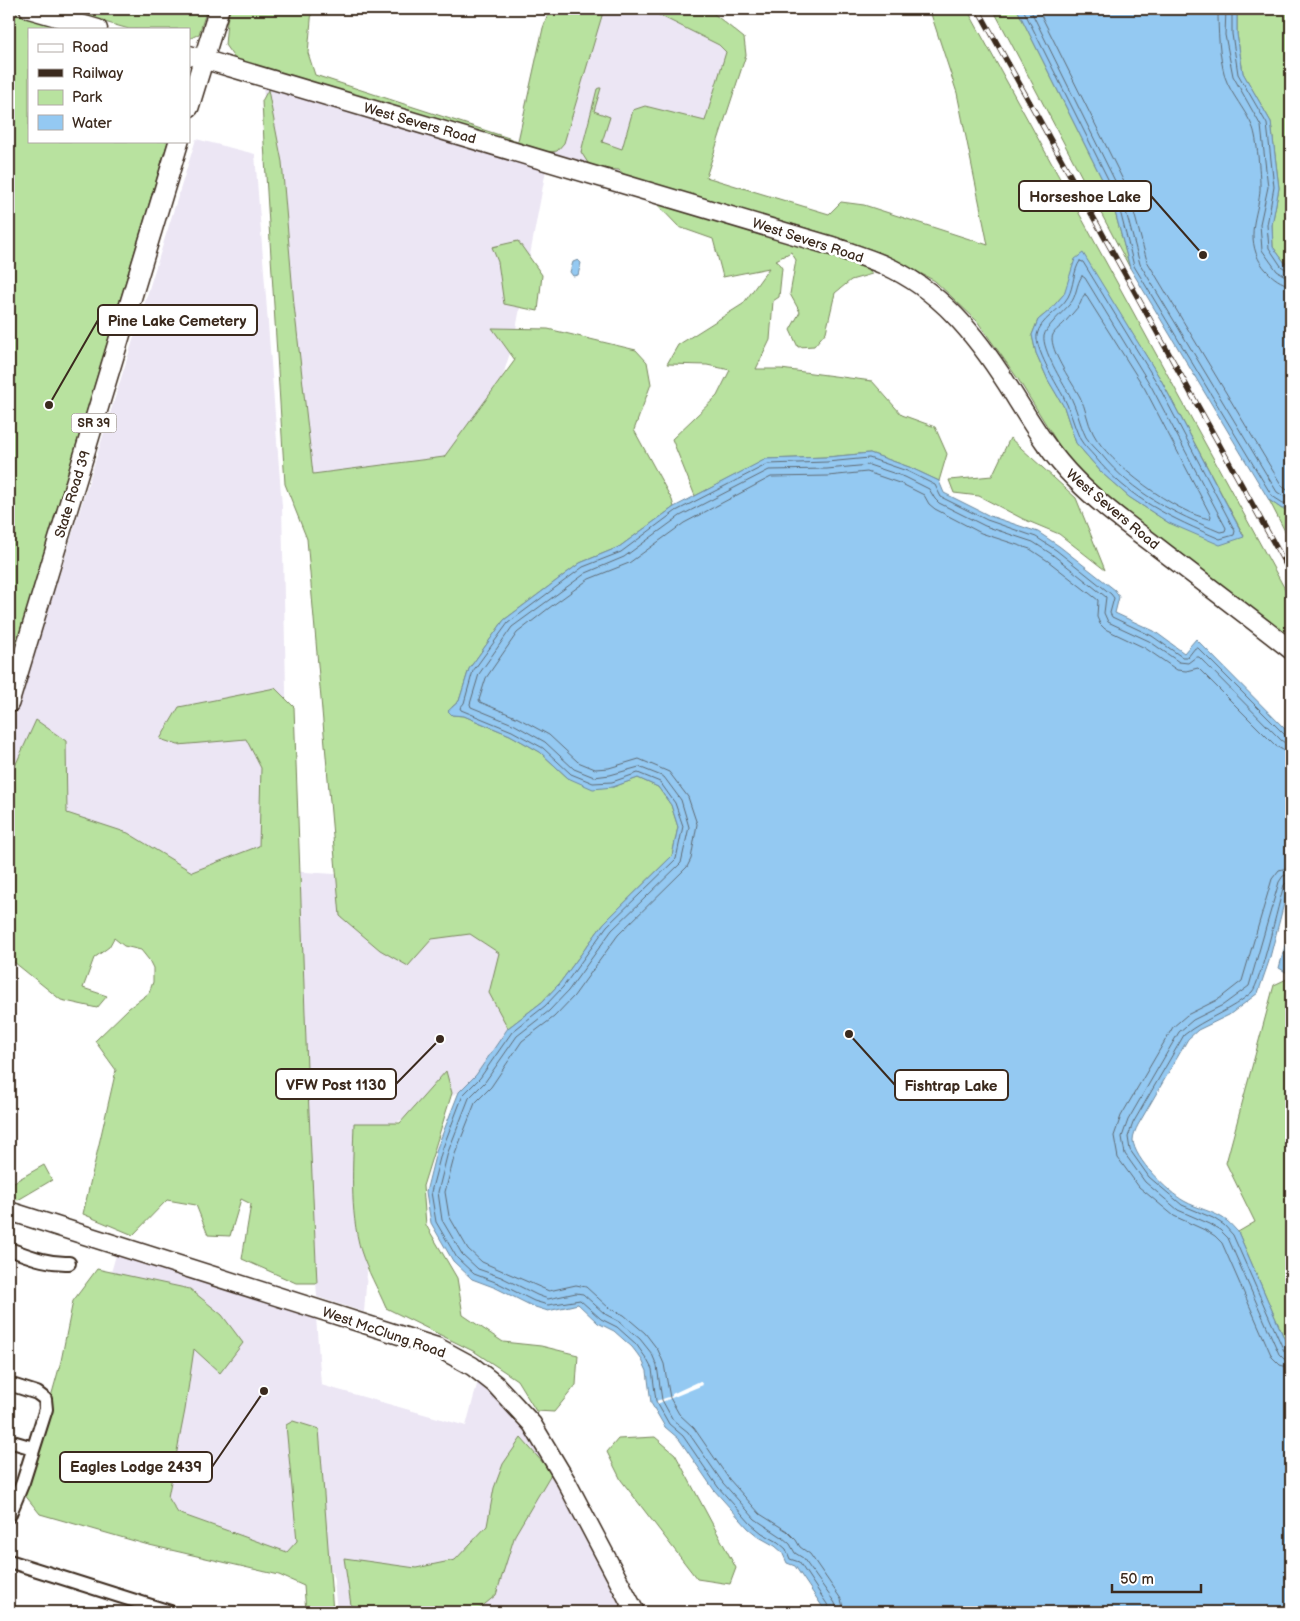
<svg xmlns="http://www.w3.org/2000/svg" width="1300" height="1621" viewBox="0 0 1300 1621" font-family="'Balsamiq Sans',sans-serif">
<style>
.built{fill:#ece6f4}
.green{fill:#b8e29f;stroke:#7a865e;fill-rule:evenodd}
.water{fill:#94c9f2;stroke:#70899d}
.pier{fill:#fff}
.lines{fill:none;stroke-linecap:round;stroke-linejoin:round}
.shore{stroke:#5f6a73;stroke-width:1}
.street-casing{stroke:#3b2a1e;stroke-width:16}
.secondary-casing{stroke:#3b2a1e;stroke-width:21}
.primary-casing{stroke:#3b2a1e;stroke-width:22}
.street{stroke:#fff;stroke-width:12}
.secondary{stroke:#fff;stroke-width:18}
.primary{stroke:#fff;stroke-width:19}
.rail-casing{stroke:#3b2a1e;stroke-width:5.5}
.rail{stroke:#fff;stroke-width:4;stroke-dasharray:11;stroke-linecap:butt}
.labels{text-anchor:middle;stroke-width:5;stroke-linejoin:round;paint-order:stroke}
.shield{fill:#fff;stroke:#766a62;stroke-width:1}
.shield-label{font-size:12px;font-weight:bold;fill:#3b2a1e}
.street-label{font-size:14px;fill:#3b2a1e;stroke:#fff}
.leader{fill:none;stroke:#3b2a1e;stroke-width:2}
.callout-dot{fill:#3b2a1e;stroke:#fff;stroke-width:2}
.callout{fill:#fff;stroke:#3b2a1e;stroke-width:2}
.callout-label{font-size:15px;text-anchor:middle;font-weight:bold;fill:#3b2a1e}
</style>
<rect width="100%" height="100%" fill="#fff"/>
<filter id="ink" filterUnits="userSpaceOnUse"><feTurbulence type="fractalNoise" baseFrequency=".02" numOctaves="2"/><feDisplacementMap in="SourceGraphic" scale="10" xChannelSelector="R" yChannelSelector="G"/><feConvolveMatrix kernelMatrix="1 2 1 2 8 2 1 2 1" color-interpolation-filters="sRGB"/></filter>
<g filter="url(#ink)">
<g class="built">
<polygon points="550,9 708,9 744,38 746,55 706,177 697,197 516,145 543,28"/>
<polygon points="263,87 546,170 514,340 479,452 302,477"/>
<polygon points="196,139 255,154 282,506 289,826 206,879 9,786 9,736"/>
<polygon points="290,871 466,883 542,1002 508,1028 476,1075 459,1092 360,1140 367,1273 364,1312 317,1297"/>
<polygon points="116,1255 316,1317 321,1385 466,1426 478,1381 499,1398 528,1431 623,1612 337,1612 333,1571 307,1570 50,1486"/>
</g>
<g class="green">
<polygon points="59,9 207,9 199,34 189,39 189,29 129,29"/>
<polygon points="230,9 312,9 308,53 315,75 518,141 543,28 550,9 604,9 564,143 557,151 542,153 253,67 235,59 225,45 227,21"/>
<path d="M647,9H708L744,38L746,55L706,177L829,214L841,202L864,205L988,245L957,93L931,14L926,9H967L1291,600V641L1122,509L1073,468L1018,379L977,321L935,281L884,254L834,236L627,177L619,170L596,168L588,163L581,152L597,89L599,88H601L594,111L610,117L602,142L622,149L633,110L645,106L705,121L726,52L719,45ZM1083,254L1161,380L1244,536L1169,523L1129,497L1102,473L1076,443L1064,407L1048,380L1036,353L1032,335L1038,320L1050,310L1064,294Z"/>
<polygon points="993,9 1017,9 1111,197 1130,268"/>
<polygon points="1237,9 1291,9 1291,267 1285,263 1273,247 1272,225 1279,188 1271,122 1243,73 1237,34"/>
<polygon points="9,12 66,29 29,29 29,141 168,141 9,669"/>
<polygon points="268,90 282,162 294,305 313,474 444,457 515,360 492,328 548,329 636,350 647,362 651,384 634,430 672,500 674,507 619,547 580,563 504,620 469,669 459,701 452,707 452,715 464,716 510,735 540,752 568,778 613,787 638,778 658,787 671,805 678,827 672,856 604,923 559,984 542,1002 508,1028 489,993 499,953 470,934 432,939 408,966 380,950 340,916 307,539 285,484 264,143 262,101"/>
<polygon points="653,200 866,265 872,274 851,280 835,293 826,332 814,346 798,347 790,330 800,312 790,294 796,260 791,252 776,260 782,268 779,297 773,301 770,340 756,369 781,369 872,381 902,415 935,427 947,454 939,481 909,467 870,453 827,457 767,459 695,496 672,439 717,396 730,370 707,365 667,364 678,345 743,304 769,268 723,277 713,239 679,227"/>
<polygon points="518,241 542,275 538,311 504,304 498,262 492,247"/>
<polygon points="1010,438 1076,498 1105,570 1059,534 1023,519 979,496 954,493 949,480 992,476"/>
<polygon points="1269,500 1282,509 1291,508 1291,543"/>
<polygon points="275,688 294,707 307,1069 317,1283 296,1283 242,1259 251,1204 241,1199 230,1236 208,1235 196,1205 167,1200 133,1235 83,1214 116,1070 95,1041 129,1008 149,993 153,982 153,968 149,960 141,950 124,946 114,938 109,947 94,958 83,988 107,996 97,1008 61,1000 9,958 9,779 36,720 66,741 67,813 128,833 192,872 259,846 261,768 246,739 178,745 160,739 179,707"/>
<polygon points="1291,977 1291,1354 1238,1232 1255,1222 1226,1163 1274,985"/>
<path d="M446,1071L452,1093L423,1186L426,1225L457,1278L463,1315L503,1342L541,1346L578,1355L576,1385L554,1412L536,1411L517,1380L475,1352L386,1308C378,1289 367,1270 361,1251C349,1210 353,1165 354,1123H400Z"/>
<polygon points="44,1165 52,1180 18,1200 9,1196 9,1178 14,1182"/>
<polygon points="97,1269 190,1289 222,1315 243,1343 220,1373 194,1349 185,1410 168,1497 178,1513 287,1552 297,1541 286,1425 293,1421 319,1429 333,1612 306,1612 304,1586 279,1575 145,1544 40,1514 24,1494 61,1361 73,1301"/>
<polygon points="655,1437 675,1454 736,1568 730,1584 697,1579 621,1480 607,1452 618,1439"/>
<polygon points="521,1438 545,1465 551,1474 515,1535 496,1595 479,1609 471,1612 352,1612 344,1558 416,1568 455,1560 487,1526 494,1488 503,1464"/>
</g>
<g class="water">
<polygon points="1017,9 1237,9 1237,34 1243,73 1271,122 1279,188 1272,225 1273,247 1285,263 1291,267 1291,508 1282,509 1269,500 1130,268 1111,197"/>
<polygon points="1083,253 1161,380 1244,537 1220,545 1169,523 1129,497 1102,473 1076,443 1064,407 1048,380 1036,353 1032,335 1038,320 1050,310 1064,294 1075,259"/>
<polygon points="578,260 581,263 578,275 573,276 570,272 573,262"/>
<path d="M870,453L909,467L939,481L944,493L990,516L1038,532L1059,546L1115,590L1119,597L1115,613L1154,631L1184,653L1196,639L1291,735V877L1269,961L1258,993L1229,1015L1198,1030L1188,1039L1138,1125C1136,1129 1133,1135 1133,1140C1134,1159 1168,1192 1184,1201C1198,1209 1214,1211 1227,1221C1231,1224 1234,1228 1238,1232L1291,1354V1612H826L795,1566L787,1563L782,1552L775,1546L759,1537L748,1528L714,1490L679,1439L665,1427L651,1403L647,1371L642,1360L632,1347L614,1331L598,1323L578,1304L548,1311L532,1306L496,1288L472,1279L453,1261L431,1223L426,1192L437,1148L459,1092L476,1075L508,1028L542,1002L559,984L604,923L672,856L678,827L671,805L658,787L638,778L613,787L593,789L568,778L540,752L510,735L464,716L452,715L448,711L459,701L469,669L504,620L580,563L619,547L674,507L766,459L827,457Z"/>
<polygon points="1291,924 1291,973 1289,974 1279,968"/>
</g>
<polygon class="pier" points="700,1381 703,1385 657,1404 656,1401 672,1396 672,1394"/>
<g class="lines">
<g class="shore">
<polyline points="1023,9 1116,195 1134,266 1272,496 1283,503 1291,503"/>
<polyline points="1030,9 1121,193 1140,264 1277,492 1285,497 1291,497"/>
<polyline points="1038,9 1128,190 1147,261 1282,486 1287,490 1291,490"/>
<path d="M1218,9C1218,32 1219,55 1225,77C1230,93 1247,112 1253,128C1257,138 1260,173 1260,185C1261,208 1247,227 1256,253C1260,267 1277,284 1291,285"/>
<polyline points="1226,9 1225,35 1233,76 1261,126 1268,187 1260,224 1262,250 1277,271 1285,276 1291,277"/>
<polyline points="1232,9 1232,34 1238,74 1267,124 1274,187 1267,225 1269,248 1281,266 1287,270 1291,271"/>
<path d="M1080,261L1083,262L1157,383L1235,531L1234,535L1220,539C1171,518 1129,499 1095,457C1090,451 1084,446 1080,439C1073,424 1070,408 1062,394C1055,382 1035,348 1037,335C1040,319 1060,311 1068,297C1074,286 1073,271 1080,261Z"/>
<path d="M1082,276L1085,278L1151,386L1226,528L1225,531L1220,532C1174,513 1133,494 1101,454C1096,449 1090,443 1086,437C1079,423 1077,408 1069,394C1062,382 1042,349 1044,336C1045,328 1064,311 1070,304C1077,296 1076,284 1082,276Z"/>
<path d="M1085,294L1145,389L1211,516L1210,519C1177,514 1108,463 1093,433C1087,422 1086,408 1080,397C1072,382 1053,356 1052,339C1052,331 1061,327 1065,322C1070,316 1076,310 1080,304C1082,300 1082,297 1085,294Z"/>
<polyline points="1291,867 1279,870 1272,879 1242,981 1219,999 1187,1015 1173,1027 1121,1116 1114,1136 1118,1158 1139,1187 1174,1216 1207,1231 1215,1236 1222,1243 1272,1357 1280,1365 1291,1368"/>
<polyline points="1291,874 1283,876 1279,882 1249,986 1223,1005 1193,1020 1179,1032 1128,1120 1122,1137 1125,1154 1145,1182 1178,1210 1210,1224 1220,1230 1228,1238 1279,1354 1284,1359 1291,1361"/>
<path d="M1291,881L1287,882L1284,885C1279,902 1260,984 1252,992C1231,1011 1205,1018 1184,1035L1133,1123L1128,1137L1130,1150L1149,1177L1182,1205L1213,1218L1224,1225L1233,1235L1284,1351L1287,1354H1291"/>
<polyline points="830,1612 829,1607 799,1562 790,1559 786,1549 778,1542 762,1533 751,1524 718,1487 683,1436 669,1424 656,1401 652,1369 646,1358 636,1344 617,1327 601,1319 580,1300 548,1305 534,1301 498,1283 474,1274 457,1258 436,1222 431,1192 442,1150 463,1095 480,1078 512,1032 545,1006 563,987 607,926 676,859 683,826 675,803 660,782 638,773 612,782 593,783 571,774 543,748 512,731 461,710 460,708 464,703 473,671 508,623 583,567 621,552 676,511 768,464 827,462 869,458 907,471 935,485 941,497 987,520 1036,537 1056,550 1111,594 1114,598 1110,613 1112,617 1152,636 1182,657 1188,657 1195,648 1198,648 1286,736 1291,738"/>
<polyline points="837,1612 835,1603 803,1558 795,1553 790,1544 782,1537 755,1519 723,1483 688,1432 673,1420 662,1400 657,1366 652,1354 640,1339 620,1322 605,1314 583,1294 576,1293 548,1299 537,1295 501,1277 478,1269 462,1254 442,1220 438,1192 448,1152 469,1098 485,1082 517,1036 549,1011 568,991 612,930 681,863 689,827 681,800 664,777 639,767 610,775 594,777 574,769 545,742 515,725 471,707 470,704 479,674 512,627 586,573 624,557 680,516 769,470 827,469 869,465 905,477 929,489 935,499 939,503 985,526 1033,542 1053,555 1106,597 1104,613 1108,622 1149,641 1179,662 1188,663 1196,657 1199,657 1281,740 1285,743 1291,744"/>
<polyline points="844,1612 841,1599 810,1554 800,1547 796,1540 787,1531 760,1514 729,1479 694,1428 679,1414 670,1398 664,1364 658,1350 645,1333 624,1315 609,1308 586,1287 576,1285 549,1291 482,1262 468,1249 449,1216 445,1192 455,1154 475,1103 491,1087 522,1041 554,1017 574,996 618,935 687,867 691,859 697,824 688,797 669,772 639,759 609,768 595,769 578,762 549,735 518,718 480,702 479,700 486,678 517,633 549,608 589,579 629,563 684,523 771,477 828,476 867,472 902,484 924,495 929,504 935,509 981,533 1030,549 1048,561 1098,600 1097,617 1100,624 1105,629 1145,648 1177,670 1186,671 1198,668 1276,746 1283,750 1291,751"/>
</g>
<defs>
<g id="street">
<path d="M9,1249C29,1256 47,1264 69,1263"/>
<polyline points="9,1384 37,1393 45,1399 46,1409 23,1482 9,1516"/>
<polyline points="9,1441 33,1448"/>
<polyline points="9,1561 170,1612"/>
</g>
<g id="secondary">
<polyline points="29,9 98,29"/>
<path d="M189,55L835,247C851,253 868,258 884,265C939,289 976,335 1007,384C1028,417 1047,451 1075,479C1102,507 1134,529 1165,553C1207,585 1249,617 1291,650"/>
<polyline points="9,1211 437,1347 472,1366 495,1384 532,1424 566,1481 635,1612"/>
</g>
<g id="primary">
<polyline points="189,107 219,9"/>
<polyline points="9,703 179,141"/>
</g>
</defs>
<use href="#street" class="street-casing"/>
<use href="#secondary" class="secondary-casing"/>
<use href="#primary" class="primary-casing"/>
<use href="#street" class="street"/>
<use href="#secondary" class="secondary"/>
<use href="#primary" class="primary"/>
<defs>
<polyline id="rail" points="978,9 1291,574"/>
</defs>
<use href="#rail" class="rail-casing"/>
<use href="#rail" class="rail"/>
</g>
</g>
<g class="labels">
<rect class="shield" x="71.5" y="413.5" width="45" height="19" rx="4"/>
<g class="shield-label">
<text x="94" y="427">SR 39</text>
</g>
<g class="street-label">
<text transform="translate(420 123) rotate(16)" y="5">West Severs Road</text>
<text transform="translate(808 240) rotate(18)" y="5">West Severs Road</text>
<text transform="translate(72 494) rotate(-73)" y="5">State Road 39</text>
<text transform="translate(1113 509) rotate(40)" y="5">West Severs Road</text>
<text transform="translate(384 1332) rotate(19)" y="5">West McClung Road</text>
</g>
</g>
<path class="leader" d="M1203 255L1151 196M49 405L98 320M440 1039L396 1084M849 1034L895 1085M264 1391L212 1467"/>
<g class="callout-dot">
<circle cx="1203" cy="255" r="5"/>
<circle cx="49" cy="405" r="5"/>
<circle cx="440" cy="1039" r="5"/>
<circle cx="849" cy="1034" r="5"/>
<circle cx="264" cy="1391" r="5"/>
</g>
<g class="callout">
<rect x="1019" y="181" width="132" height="30" rx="5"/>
<rect x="98" y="305" width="159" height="30" rx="5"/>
<rect x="276" y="1069" width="120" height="30" rx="5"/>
<rect x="895" y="1070" width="113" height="30" rx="5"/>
<rect x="60" y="1452" width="152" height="30" rx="5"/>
</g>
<g class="callout-label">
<text x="1085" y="202">Horseshoe Lake</text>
<text x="177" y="326">Pine Lake Cemetery</text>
<text x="336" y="1090">VFW Post 1130</text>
<text x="951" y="1091">Fishtrap Lake</text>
<text x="136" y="1472">Eagles Lodge 2439</text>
</g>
<rect width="1300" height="1621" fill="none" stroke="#fff" stroke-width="30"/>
<rect x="15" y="15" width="1270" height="1591" fill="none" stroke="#3b2a1e" stroke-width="2" filter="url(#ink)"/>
<rect x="28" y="28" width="162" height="115" fill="#ffffff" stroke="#b1aaa5"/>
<rect x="38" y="44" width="25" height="8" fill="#ffffff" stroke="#b1aaa5"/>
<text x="72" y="52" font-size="15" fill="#3b2a1e">Road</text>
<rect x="38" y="69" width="25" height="8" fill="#3b2a1e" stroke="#b1aaa5"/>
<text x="72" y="78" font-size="15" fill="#3b2a1e">Railway</text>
<rect x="38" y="90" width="25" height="15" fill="#b8e29f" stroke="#b1aaa5"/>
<text x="72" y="102" font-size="15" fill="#3b2a1e">Park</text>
<rect x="38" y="115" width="25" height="15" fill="#94c9f2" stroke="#b1aaa5"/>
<text x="72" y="128" font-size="15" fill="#3b2a1e">Water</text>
<path d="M1112 1584v8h89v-8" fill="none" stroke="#3b2a1e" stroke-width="2.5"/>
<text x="1120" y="1584" font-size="15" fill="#3b2a1e" stroke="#ffffff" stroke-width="4" paint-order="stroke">50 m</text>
</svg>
